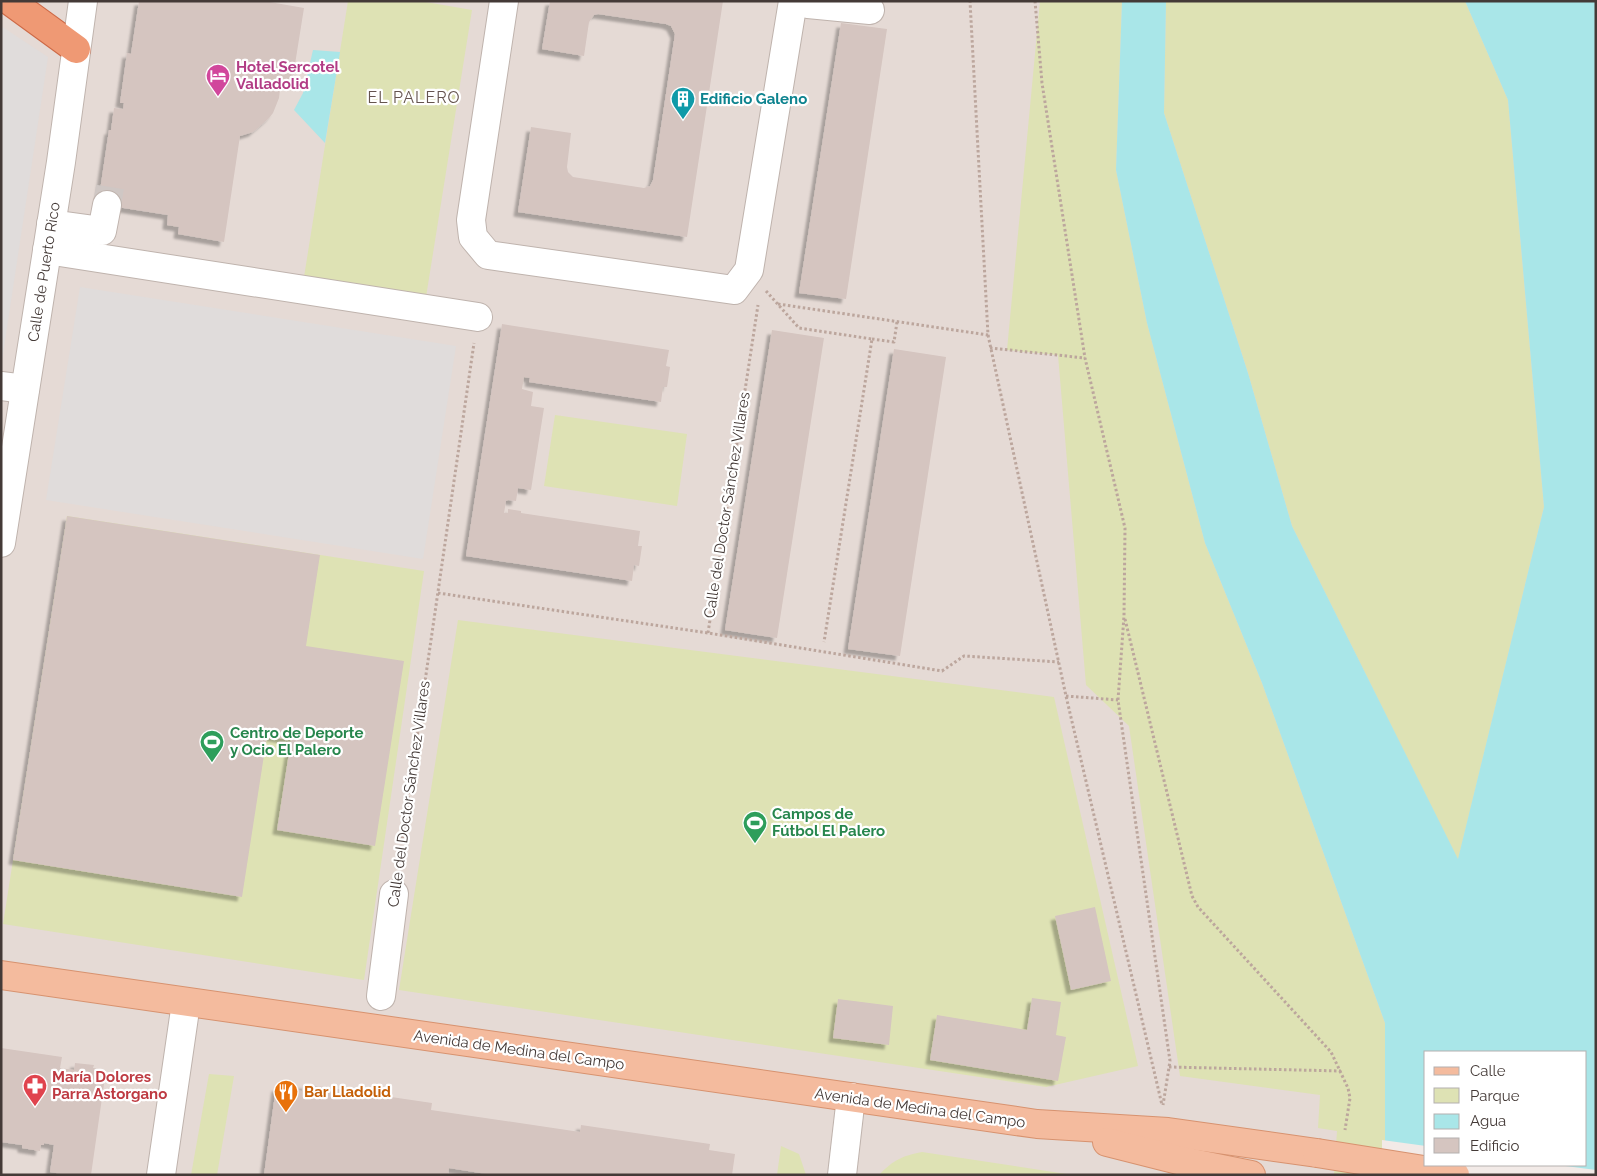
<svg xmlns="http://www.w3.org/2000/svg" width="1597" height="1176" viewBox="0 0 1597 1176" font-family="Raleway,sans-serif">
<style>
.residential{fill:#e5dad5;fill-rule:evenodd}
.green{fill:#dee2b4}
.parking{fill:#e0dcdb}
.water{fill:#a9e6e8;fill-rule:evenodd}
.pier{fill:#f2eae7}
.building{fill:#d5c5c0;filter:url(#shadow)}
.lines{fill:none;stroke-linecap:round;stroke-linejoin:round}
.minor-tunnel{stroke:#cfc7c4;stroke-width:28;stroke-dasharray:28 14;stroke-linecap:butt}
.minor-casing{stroke:#bfb3ad;stroke-width:30}
.major-casing{stroke:#d7926f;stroke-width:30}
.highway-casing{stroke:#cd6946;stroke-width:30}
.path{stroke:#bca69d;stroke-width:3;stroke-dasharray:2.5 2.5;stroke-linecap:butt}
.minor{stroke:#fff;stroke-width:28}
.major{stroke:#f4bb9e;stroke-width:28}
.highway{stroke:#ef9974;stroke-width:28}
.major-bridge-casing{stroke:#d7926f;stroke-width:30;stroke-linecap:butt}
.major-bridge{stroke:#f4bb9e;stroke-width:28}
.labels{text-anchor:middle;stroke-width:4.5;stroke-linejoin:round;paint-order:stroke}
.hotel-label{font-size:15px;font-weight:bold;fill:#b23c85;stroke:#fff;text-anchor:start}
.culture-label{font-size:15px;font-weight:bold;fill:#0d838f;stroke:#fff;text-anchor:start}
.street-label{font-size:15px;fill:#443a37;stroke:#fff}
.leisure-label{font-size:15px;font-weight:bold;fill:#27864d;stroke:#fff;text-anchor:start}
.health-label{font-size:15px;font-weight:bold;fill:#be3a42;stroke:#fff;text-anchor:start}
.food-label{font-size:15px;font-weight:bold;fill:#c56008;stroke:#fff;text-anchor:start}
.neighbourhood-label{font-size:16px;letter-spacing:1px;fill:#65544f;stroke:#fff}
</style>
<defs>
<filter id="shadow"><feDropShadow dx="-4.5" dy="4.5" stdDeviation="1" flood-color="#0004"/></filter>
</defs>
<rect width="100%" height="100%" fill="#f2eae7"/>
<path class="residential" d="M1,1H1596V1175H1ZM1426,1052H1586V1165H1426Z"/>
<g class="green">
<polygon points="348,1 420,1 472,10 426,297 304,277"/>
<polygon points="1040,1 1122,1 1116,170 1147,323 1205,543 1262,683 1385,1023 1385,1175 1334,1175 1337,1131 1318,1128 1320,1095 1180,1076 1129,726 1086,685 1058,355 1007,350"/>
<polygon points="1166,1 1465,1 1508,100 1544,507 1458,860 1292,526 1248,373 1164,113"/>
<polygon points="555,415 687,434 677,506 544,486"/>
<polygon points="67,516 424,571 364,980 3,924"/>
<polygon points="458,620 1054,697 1138,1066 1046,1087 399,990"/>
<polygon points="209,1074 234,1076 217,1175 191,1175"/>
<polygon points="781,1146 799,1154 806,1175 777,1175"/>
<path d="M922,1152L1073,1175H879C893,1160 902,1156 922,1152Z"/>
</g>
<g class="parking">
<polygon points="1,26 48,57 1,367"/>
<polygon points="80,287 456,346 423,559 46,500"/>
</g>
<g class="water">
<path d="M1122,1H1166L1164,113L1248,373L1292,526L1458,859L1544,507L1508,100L1465,1H1596V1175H1385V1023L1262,683L1205,543L1147,323L1116,170ZM1426,1052H1586V1165H1426Z"/>
<polygon points="313,50 340,52 325,143 294,110 303,93"/>
</g>
<polygon class="pier" points="1382,1140 1426,1146 1426,1165 1558,1165 1596,1170 1596,1175 1382,1175"/>
<g class="building">
<polygon points="139,1 264,1 304,8 292,83 281,81 279,98 273,113 269,118 253,132 240,136 224,242 178,234 179,227 167,225 168,215 98,204 109,130 111,130 114,108 123,109 124,103 120,103 127,53 131,54"/>
<polygon points="550,1 723,1 687,237 518,212 531,127 571,133 567,167 568,172 573,177 644,188 650,186 653,180 675,34 671,26 666,24 598,14 594,15 589,22 584,56 542,49"/>
<polygon points="841,23 887,29 846,299 799,293"/>
<polygon points="502,324 669,350 666,366 670,367 667,387 663,387 661,402 529,382 530,378 524,377 522,389 533,392 531,406 544,408 531,490 518,488 516,501 508,500 506,501 504,513 508,513 508,509 521,511 521,513 640,531 638,546 642,546 639,566 634,565 632,581 466,556"/>
<polygon points="772,330 824,338 777,638 725,630"/>
<polygon points="894,349 946,357 900,656 848,649"/>
<polygon points="67,516 320,555 306,646 404,661 375,846 277,830 291,740 267,736 242,897 13,860"/>
<polygon points="1095,907 1111,981 1071,990 1055,916"/>
<polygon points="1032,998 1061,1002 1056,1035 1066,1037 1058,1081 930,1060 937,1015 1027,1030"/>
<polygon points="838,999 893,1006 889,1045 833,1038"/>
<polygon points="1,1048 62,1057 60,1068 74,1070 75,1063 94,1065 93,1068 106,1070 91,1175 68,1175 50,1172 54,1145 44,1143 44,1145 41,1145 40,1151 22,1148 22,1145 1,1142"/>
<polygon points="303,1084 432,1103 431,1110 580,1132 581,1125 710,1144 709,1150 735,1154 732,1175 493,1175 449,1168 448,1175 264,1175 276,1087 302,1091"/>
</g>
<g class="lines">
<polyline class="minor-tunnel" points="107,205 110,187"/>
<defs>
<g id="minor">
<polyline points="504,1 471,220 473,237 488,255 734,290 749,270 793,1"/>
<polyline points="805,1 808,4 870,10"/>
<polyline points="51,224 102,231 107,205"/>
<polyline points="47,250 478,317"/>
<polyline points="1,386 25,389"/>
<polyline points="1,543 61,162 83,1"/>
<polyline points="381,996 394,894"/>
<polyline points="161,1175 186,1003"/>
<polyline points="842,1175 851,1097"/>
</g>
<g id="major">
<polyline points="1,975 1037,1124 1168,1132 1317,1153"/>
<polyline points="1107,1142 1182,1161 1251,1175"/>
</g>
<polyline id="highway" points="10,1 76,49"/>
</defs>
<use href="#minor" class="minor-casing"/>
<use href="#major" class="major-casing"/>
<use href="#highway" class="highway-casing"/>
<g class="path">
<polyline points="1035,1 1042,83 1085,358 1125,528 1124,616 1118,700 1170,1061 1163,1105"/>
<polyline points="766,291 799,328 872,339 824,642"/>
<polyline points="778,304 988,335 970,1"/>
<polyline points="988,335 1066,696 1162,1105"/>
<polyline points="872,339 894,342 897,322"/>
<polyline points="990,348 1085,358"/>
<polyline points="438,593 708,633 942,671 964,656 1059,662"/>
<polyline points="1125,619 1192,896 1198,907 1331,1052 1348,1088 1350,1098 1345,1130"/>
<polyline points="708,633 758,305"/>
<polyline points="1066,696 1118,700"/>
<polyline points="398,868 474,343"/>
<polyline points="1169,1067 1341,1071"/>
</g>
<use href="#minor" class="minor"/>
<use href="#major" class="major"/>
<use href="#highway" class="highway"/>
<defs>
<polyline id="major-bridge" points="1317,1153 1455,1175"/>
</defs>
<use href="#major-bridge" class="major-bridge-casing"/>
<use href="#major-bridge" class="major-bridge"/>
</g>
<defs>
<symbol id="hotel-pin" viewBox="-11 -11 22 30"><path d="M0 17L-7.5 6A9.5 9.5 0 1 1 7.5 6Z" fill="#d1479c" stroke="#fff"/><path d="M-6-4.5h1.5V1H6V5H4.5V3h-9V5H-6ZM-4 0a1.8 1.8 0 1 1 3.6 0ZM.5 0V-2.5h3Q6-2.5 6 0Z" fill="#fff"/></symbol>
<symbol id="building-pin" viewBox="-11 -11 22 30"><path d="M0 17L-7.5 6A9.5 9.5 0 1 1 7.5 6Z" fill="#0f9aa8" stroke="#fff"/><path d="M-4-6H4V6H1V3H-1V6H-4ZM-2.5-4.3h1.7v1.8h-1.7ZM.8-4.3h1.7v1.8H.8ZM-2.5-1h1.7V.8h-1.7ZM.8-1h1.7V.8H.8Z" fill="#fff"/></symbol>
<symbol id="stadium-pin" viewBox="-11 -11 22 30"><path d="M0 17L-7.5 6A9.5 9.5 0 1 1 7.5 6Z" fill="#2e9e5b" stroke="#fff"/><path d="M0-5a6.5 5 0 1 0 0 10a6.5 5 0 1 0 0-10ZM-3.5-1.8h7v3.6h-7Z" fill="#fff"/></symbol>
<symbol id="pharmacy-pin" viewBox="-11 -11 22 30"><path d="M0 17L-7.5 6A9.5 9.5 0 1 1 7.5 6Z" fill="#e0444e" stroke="#fff"/><path d="M-2-6h4v4h4v4h-4v4h-4v-4h-4v-4h4Z" fill="#fff"/></symbol>
<symbol id="restaurant-pin" viewBox="-11 -11 22 30"><path d="M0 17L-7.5 6A9.5 9.5 0 1 1 7.5 6Z" fill="#e8710a" stroke="#fff"/><path d="M-5-6h1v4h1v-4h1v4h1v-4h1v5L-1.5 .5V6h-2V.5L-5-1ZM5-6V6H3V1.5H1.5Q1.5-4 5-6Z" fill="#fff"/></symbol>
</defs>
<g fill-rule="evenodd">
<use href="#hotel-pin" x="204" y="62" width="28" height="38"/>
<use href="#building-pin" x="669" y="85" width="28" height="38"/>
<use href="#stadium-pin" x="198" y="728" width="28" height="38"/>
<use href="#stadium-pin" x="741" y="809" width="28" height="38"/>
<use href="#pharmacy-pin" x="21" y="1072" width="28" height="38"/>
<use href="#restaurant-pin" x="272" y="1078" width="28" height="38"/>
</g>
<g class="labels">
<g class="hotel-label">
<text x="236" y="72">Hotel Sercotel<tspan x="236" dy="17">Valladolid</tspan></text>
</g>
<g class="culture-label">
<text x="700" y="104">Edificio Galeno</text>
</g>
<g class="street-label">
<text transform="translate(44 272) rotate(-81)" y="5">Calle de Puerto Rico</text>
<text transform="translate(727 505) rotate(-81)" y="5">Calle del Doctor Sánchez Villares</text>
<text transform="translate(409 794) rotate(-82)" y="5">Calle del Doctor Sánchez Villares</text>
<text transform="translate(519 1050) rotate(8)" y="5">Avenida de Medina del Campo</text>
<text transform="translate(920 1108) rotate(8)" y="5">Avenida de Medina del Campo</text>
</g>
<g class="leisure-label">
<text x="230" y="738">Centro de Deporte<tspan x="230" dy="17">y Ocio El Palero</tspan></text>
<text x="772" y="819">Campos de<tspan x="772" dy="17">Fútbol El Palero</tspan></text>
</g>
<g class="health-label">
<text x="52" y="1082">María Dolores<tspan x="52" dy="17">Parra Astorgano</tspan></text>
</g>
<g class="food-label">
<text x="304" y="1097">Bar Lladolid</text>
</g>
<g class="neighbourhood-label">
<text x="414" y="103">EL PALERO</text>
</g>
</g>
<rect width="1597" height="1176" fill="none" stroke="#443a37" stroke-width="5"/>
<rect x="1424" y="1051" width="162" height="115" fill="#ffffff" stroke="#b4b0af"/>
<rect x="1434" y="1067" width="25" height="8" fill="#f4bb9e" stroke="#b4b0af"/>
<text x="1470" y="1076" font-size="15" fill="#443a37">Calle</text>
<rect x="1434" y="1088" width="25" height="15" fill="#dee2b4" stroke="#b4b0af"/>
<text x="1470" y="1101" font-size="15" fill="#443a37">Parque</text>
<rect x="1434" y="1114" width="25" height="15" fill="#a9e6e8" stroke="#b4b0af"/>
<text x="1470" y="1126" font-size="15" fill="#443a37">Agua</text>
<rect x="1434" y="1138" width="25" height="15" fill="#d5c5c0" stroke="#b4b0af"/>
<text x="1470" y="1151" font-size="15" fill="#443a37">Edificio</text>
</svg>
